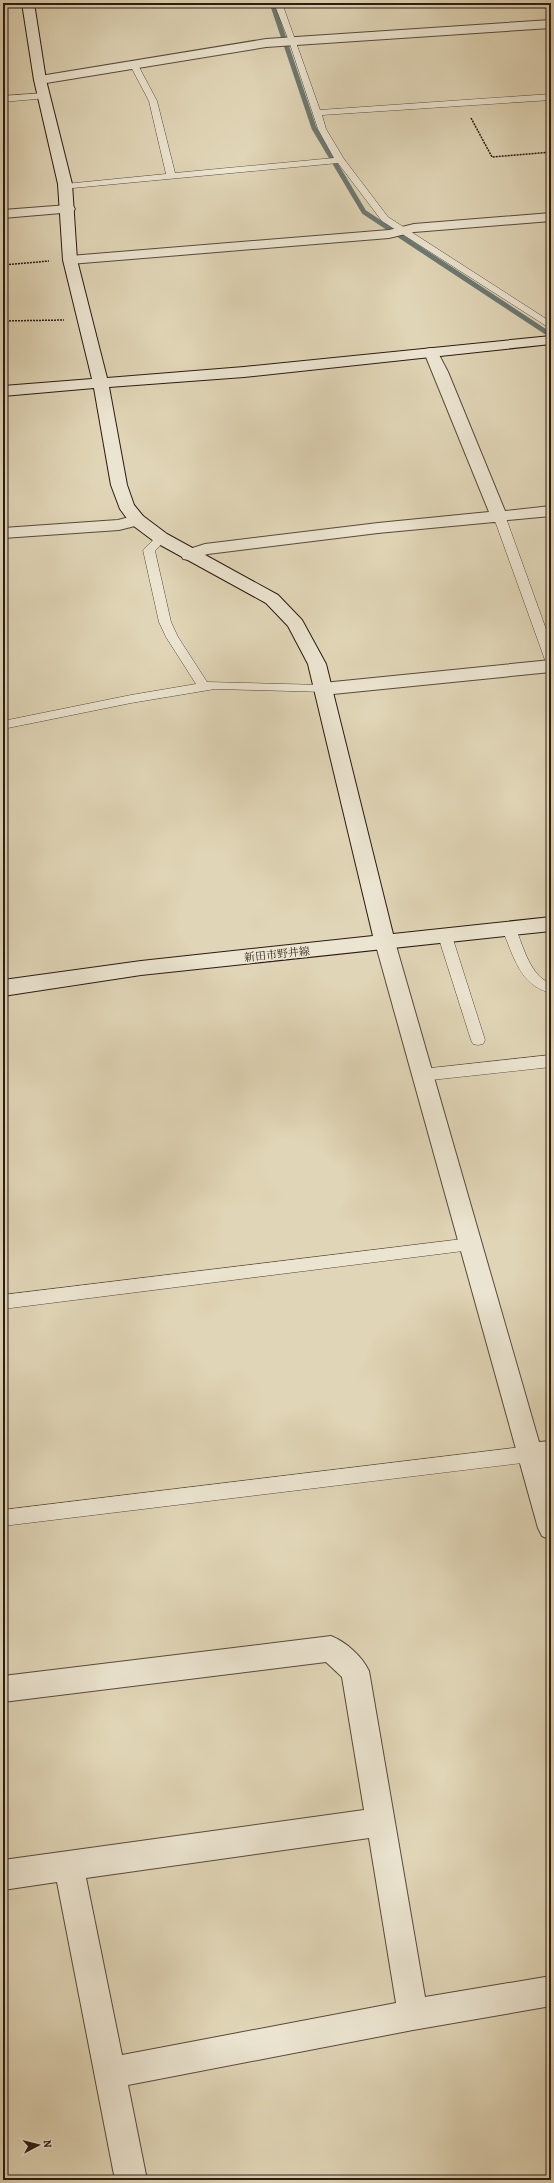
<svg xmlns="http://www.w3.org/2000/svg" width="554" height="2183" viewBox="0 0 554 2183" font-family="Alegreya,'Noto Serif JP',serif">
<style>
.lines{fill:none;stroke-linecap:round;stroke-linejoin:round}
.stream{stroke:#6b7973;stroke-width:5}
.lane-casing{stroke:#584a3a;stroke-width:1}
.street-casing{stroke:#584a3a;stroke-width:2}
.secondary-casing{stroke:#2b1b11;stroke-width:2}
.path{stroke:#2b1b11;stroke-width:1.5;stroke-dasharray:2 1;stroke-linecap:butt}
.lane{fill:#ebe4d0;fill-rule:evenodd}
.street{fill:#ebe4d0;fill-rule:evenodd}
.secondary{fill:#ebe4d0;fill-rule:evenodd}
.labels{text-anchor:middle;stroke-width:3;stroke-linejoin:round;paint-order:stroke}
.street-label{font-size:11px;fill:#2b1b11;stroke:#ebe4d0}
</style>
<rect width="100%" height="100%" fill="#e0d5b6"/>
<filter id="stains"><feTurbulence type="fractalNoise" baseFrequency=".005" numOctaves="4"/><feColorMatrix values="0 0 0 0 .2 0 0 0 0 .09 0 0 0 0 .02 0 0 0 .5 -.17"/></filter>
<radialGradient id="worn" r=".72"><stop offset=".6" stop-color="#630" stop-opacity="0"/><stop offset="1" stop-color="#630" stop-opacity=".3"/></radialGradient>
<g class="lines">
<polyline class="stream" points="272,3 314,128 364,212 546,332"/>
<defs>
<g id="lane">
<polygon points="274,3 282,3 320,110 551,94 551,100 322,115 326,129 344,159 388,217 551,322 551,329 382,221 338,163 62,189 62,185 65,184 166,174 149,101 130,65 134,62 138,65 157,101 175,173 334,158 318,129 289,41"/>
<polygon points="44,93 47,94 47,98 3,102 3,96"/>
<polygon points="500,515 506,518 551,643 551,664 545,660 494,518"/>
<polygon points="161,535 167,538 155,551 171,622 178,637 207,682 323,685 327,686 329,689 327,692 215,689 131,703 3,729 3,721 131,695 196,684 166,637 159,622 143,550 157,536"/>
<path d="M509,924L514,926L516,929C523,946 531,978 551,983V993C519,985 514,956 502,929L504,926Z"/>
<polygon points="445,931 450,933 452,936 485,1040 483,1044 478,1045 473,1044 471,1040 438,936 440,933"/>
<polygon points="551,1055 551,1067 422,1081 417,1079 415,1075 417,1071 422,1069"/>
<polygon points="471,1238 477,1239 479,1244 477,1249 471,1250 3,1309 3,1295"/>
<polygon points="530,1446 536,1449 539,1454 536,1459 530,1462 3,1526 3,1510"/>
</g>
<g id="street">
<polygon points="551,20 551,28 266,47 40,84 34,80 40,76 266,39"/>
<polygon points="68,205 73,206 75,209 73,212 3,218 3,210"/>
<polygon points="551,213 551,221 414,232 389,238 70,264 63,260 70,256 389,230 414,224"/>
<polygon points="431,348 436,349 448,372 505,511 551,506 551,516 507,520 500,523 494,522 378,533 208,554 189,560 183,559 181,555 183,551 205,544 378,523 489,512 424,352 426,349"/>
<polygon points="137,515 143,516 145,520 143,524 119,530 3,538 3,528 118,520"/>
<polygon points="551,660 551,672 323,695 317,693 314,689 317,685 323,683"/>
<polygon points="385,935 392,937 395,942 539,1442 551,1441 551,1463 546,1464 551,1483 551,1540 542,1536 538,1528 375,942 378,937"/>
<path d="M331,1636C346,1642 362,1656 369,1671L425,1997L551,1976V2006L413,2030L128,2085L147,2180H115L57,1882L3,1890V1860L364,1810L342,1677L326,1662L3,1702V1676ZM369,1838L396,2003L122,2055L86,1878Z"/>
</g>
<polygon id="secondary" points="22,3 34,3 46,80 72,184 77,260 107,378 244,367 551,336 551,344 244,377 109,387 127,485 134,505 143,516 167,534 278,595 302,620 326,664 393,934 551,917 551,931 141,975 3,996 3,980 141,961 373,936 308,664 288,626 266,603 155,542 131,524 120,509 111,485 94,388 3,396 3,386 92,379 63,260 58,184 34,80"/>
</defs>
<use href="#lane" class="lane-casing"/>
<use href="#street" class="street-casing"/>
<use href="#secondary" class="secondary-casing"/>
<g class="path">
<polyline points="471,118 492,157 551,152"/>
<polyline points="3,265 49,261"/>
<polyline points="3,321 64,320"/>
</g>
<use href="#lane" class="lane"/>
<use href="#street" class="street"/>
<use href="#secondary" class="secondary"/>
</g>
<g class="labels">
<g class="street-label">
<text transform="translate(277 954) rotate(-6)" y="4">新田市野井線</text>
</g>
</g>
<rect width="554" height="2183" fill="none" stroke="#e0d5b6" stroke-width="16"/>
<rect x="4" y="4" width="546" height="2175" fill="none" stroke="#2b1b11" stroke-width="2"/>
<rect x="8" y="8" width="538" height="2167" fill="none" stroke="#2b1b11"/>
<g transform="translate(38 2145) rotate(83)" stroke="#ebe4d0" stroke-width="3" paint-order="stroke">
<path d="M0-3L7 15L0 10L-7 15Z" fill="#2b1b11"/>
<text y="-6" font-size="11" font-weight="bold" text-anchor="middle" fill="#2b1b11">N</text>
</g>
<rect width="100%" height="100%" filter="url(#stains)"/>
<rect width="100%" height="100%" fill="url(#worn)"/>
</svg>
